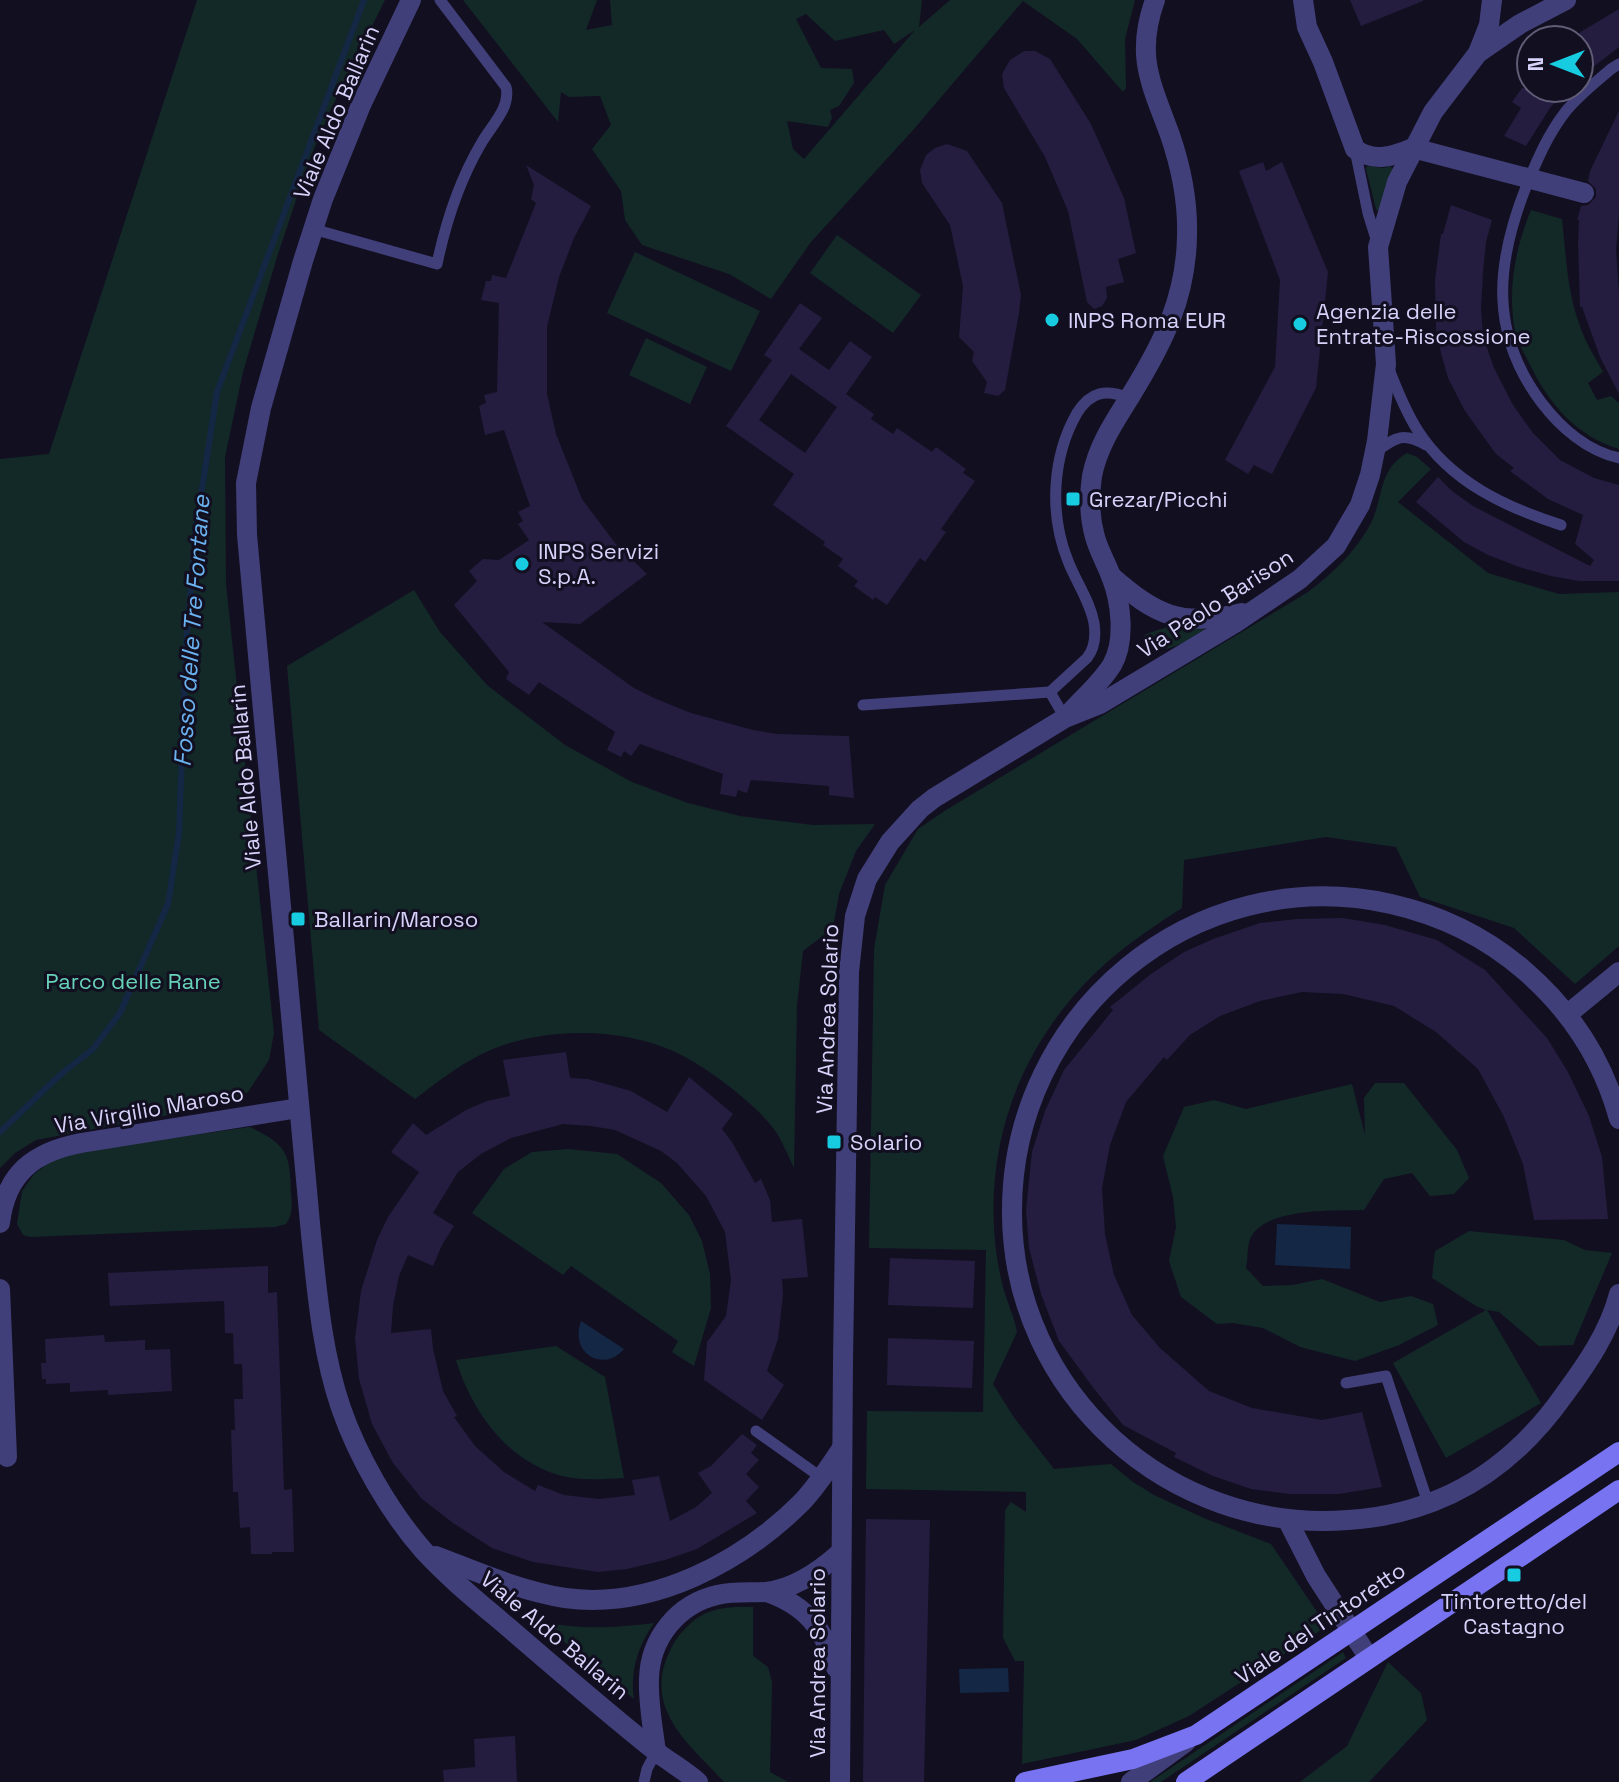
<svg xmlns="http://www.w3.org/2000/svg" width="1619" height="1782" viewBox="0 0 1619 1782" font-family="'Space Grotesk',sans-serif">
<style>
.green{fill:#132928;fill-rule:evenodd}
.water{fill:#142745}
.lines{fill:none;stroke-linecap:round;stroke-linejoin:round}
.stream{stroke:#142745;stroke-width:6}
.building{fill:#241d3f;fill-rule:evenodd}
.lane{stroke:#413f7a;stroke-width:11}
.street{stroke:#413f7a;stroke-width:20}
.secondary{stroke:#7773f1;stroke-width:20}
.poi-dot{fill:#17cce1;stroke:#120f20;stroke-width:3}
.labels{text-anchor:middle;stroke-width:6;stroke-linejoin:round;paint-order:stroke}
.street-label{font-size:22px;fill:#d7d2fa;stroke:#120f20}
.poi-label{font-size:22px;fill:#d7d2fa;stroke:#120f20;text-anchor:start}
.park-label{font-size:22px;fill:#66d2b8;stroke:#120f20}
.water-label{font-size:24px;font-style:italic;fill:#6bb2f0;stroke:#120f20}
</style>
<rect width="100%" height="100%" fill="#120f20"/>
<g class="green">
<polygon points="197,0 385,0 330,111 309,161 277,257 243,372 225,457 226,584 274,1033 269,1060 248,1092 233,1100 190,1111 36,1140 15,1153 0,1168 0,459 49,454"/>
<path d="M463,0H597L586,30L612,25L610,0H922L919,27L950,0H1135L1125,39L1126,88L1123,92L1077,39L1023,1L914,129L811,242L771,299L729,274L642,245L625,220L621,191L592,149L611,125L600,96L569,97L561,92L558,122ZM806,14L835,41L884,30L894,44L915,30L804,159L793,149L787,121L828,127L832,118L830,110L839,106L854,83L852,69L821,68L796,19Z"/>
<polygon points="1367,166 1384,168 1390,166 1395,171 1379,212 1376,209 1366,169"/>
<path d="M1531,210L1562,219C1566,255 1567,292 1580,326C1585,342 1595,357 1603,372L1588,383L1597,400L1611,396L1619,403V449C1575,435 1549,404 1529,363C1521,348 1514,334 1513,317C1509,280 1517,244 1531,210Z"/>
<polygon points="837,235 921,295 893,333 810,273"/>
<polygon points="635,252 760,311 731,371 607,313"/>
<polygon points="646,338 707,367 690,404 629,375"/>
<path d="M1407,453L1417,457L1431,469L1398,502L1488,573L1559,594L1619,592V946L1575,984L1514,928L1420,897L1396,847L1326,837L1184,860L1182,908C1158,923 1135,939 1113,957C1027,1030 982,1136 996,1250C998,1265 1001,1282 1006,1297C1010,1309 1015,1320 1017,1332L993,1384L1013,1416L1054,1469L1111,1464L1133,1482L1154,1495L1206,1519L1271,1544L1324,1622V1628L1189,1716L1136,1740L1022,1764L1024,1661H1015L1003,1638L1005,1510L1011,1502L1026,1512V1492L866,1489L867,1411L983,1412L986,1250L869,1248L874,949L885,885L918,829L946,810L1308,592C1333,573 1356,551 1371,523C1384,496 1378,470 1407,453Z"/>
<path d="M414,590L440,632L487,685L565,745L632,782L688,803L740,816L813,825L875,824L856,851L839,894L833,928L803,951L797,1005L794,1168C789,1157 784,1146 778,1135C767,1118 751,1104 735,1091C720,1079 702,1066 685,1057C631,1027 549,1026 493,1049C464,1061 440,1080 415,1099L319,1030L287,666Z"/>
<path d="M1170,626L1204,629V631C1185,642 1166,656 1143,646L1142,638L1146,634Z"/>
<path d="M1375,1083H1404L1457,1150L1469,1178L1454,1194L1430,1196L1412,1173L1384,1179L1364,1210C1334,1211 1268,1207 1251,1237C1247,1244 1248,1259 1246,1268L1263,1286L1292,1285L1322,1279L1380,1302L1411,1296L1433,1304L1438,1325L1399,1345L1355,1361L1300,1347L1263,1328L1233,1323L1217,1324L1181,1297L1169,1261L1176,1227L1173,1197L1163,1156L1184,1107L1214,1100L1246,1109L1352,1084L1365,1135L1364,1098Z"/>
<path d="M250,1127C287,1145 290,1153 291,1193C292,1205 293,1214 286,1224L275,1227L30,1237L23,1235L17,1224L22,1191L34,1174L55,1158L72,1152Z"/>
<polygon points="568,1149 617,1154 661,1183 689,1215 702,1241 710,1274 711,1308 694,1366 672,1352 678,1341 571,1266 563,1275 472,1213 504,1169 532,1152"/>
<polygon points="1469,1231 1564,1240 1585,1250 1612,1253 1573,1345 1539,1346 1499,1312 1487,1310 1541,1403 1446,1458 1393,1363 1486,1310 1476,1306 1432,1278 1435,1251"/>
<path d="M556,1346L605,1377L624,1478C604,1479 582,1481 562,1476C507,1461 472,1412 456,1360Z"/>
<path d="M735,1607H753V1656L768,1667L772,1682L770,1772L788,1782H724C694,1749 650,1716 664,1666C667,1656 671,1647 677,1638C695,1616 707,1609 735,1607Z"/>
<path d="M539,1621C577,1630 615,1628 654,1623C638,1646 630,1671 634,1699Z"/>
<polygon points="1343,1652 1346,1658 1161,1782 1150,1782"/>
<polygon points="1388,1662 1421,1693 1427,1720 1369,1782 1300,1782 1347,1746"/>
</g>
<g class="water">
<polygon points="1277,1224 1351,1227 1350,1269 1275,1265"/>
<path d="M581,1321L624,1349C604,1373 569,1354 581,1321Z"/>
<polygon points="1008,1668 1009,1692 960,1693 959,1669"/>
</g>
<g class="lines">
<polyline class="stream" points="0,1132 61,1074 93,1049 120,1013 168,904 179,833 186,646 196,527 217,392 364,0"/>
</g>
<g class="building">
<polygon points="1350,0 1423,0 1423,1 1361,26"/>
<polygon points="1619,9 1619,47 1579,78 1579,33"/>
<polygon points="1024,51 1035,51 1050,59 1091,124 1124,198 1136,253 1118,259 1124,282 1106,287 1107,298 1102,306 1094,309 1087,302 1068,211 1045,157 1004,88 1002,74 1010,60"/>
<polygon points="1522,88 1568,88 1550,108 1526,146 1504,136 1521,108 1512,102"/>
<polygon points="1619,111 1619,213 1616,250 1619,293 1619,394 1600,357 1582,307 1580,307 1578,241 1579,220 1577,220 1581,206 1588,205 1596,197 1596,189 1588,181 1590,171"/>
<polygon points="947,144 967,151 1002,203 1021,295 1019,313 1005,390 998,396 984,393 987,382 972,361 974,352 959,337 963,286 950,225 922,183 920,170 926,155 935,148"/>
<polygon points="1263,162 1266,171 1282,162 1328,272 1316,388 1272,474 1254,465 1248,474 1225,460 1275,367 1280,280 1239,171"/>
<polygon points="526,165 591,206 574,238 559,277 547,327 547,394 556,434 582,499 615,543 647,574 580,624 542,622 634,688 654,698 691,713 753,730 777,734 849,736 854,798 829,795 829,786 751,780 747,793 738,790 736,797 720,794 723,774 640,744 631,756 624,751 621,757 607,750 615,732 539,682 529,695 506,679 509,672 454,605 477,581 469,571 483,559 499,560 529,540 518,524 523,521 518,512 530,506 504,430 485,435 479,406 486,403 484,395 497,392 499,303 481,300 486,281 491,281 492,275 506,278 536,203 531,199 534,185"/>
<polygon points="1451,205 1492,220 1486,242 1483,272 1481,308 1483,336 1494,368 1513,405 1533,433 1560,460 1594,478 1619,485 1619,581 1579,581 1551,576 1519,567 1488,555 1464,542 1416,502 1438,477 1452,491 1473,506 1590,566 1594,560 1575,544 1583,515 1548,499 1510,471 1514,468 1496,454 1465,411 1448,378 1441,353 1436,329 1435,280 1441,234 1443,234"/>
<path d="M800,303L822,318L799,349L829,370L850,341L872,357L846,394L874,414L871,419L893,434L897,428L932,452L936,447L966,469L963,473L975,481L941,529L946,532L925,562L920,558L887,605L875,597L873,600L854,586L858,581L838,566L843,559L823,545L825,542L773,505L794,474L726,426L772,360L764,355ZM791,374L837,407L805,453L759,420Z"/>
<polygon points="1343,918 1385,925 1437,940 1485,970 1547,1038 1568,1072 1589,1116 1602,1157 1608,1219 1534,1220 1523,1164 1504,1117 1478,1069 1436,1032 1394,1006 1343,994 1302,992 1260,1001 1220,1016 1190,1035 1167,1060 1164,1057 1126,1102 1110,1145 1102,1188 1105,1234 1114,1275 1132,1315 1160,1348 1209,1391 1252,1408 1322,1420 1362,1412 1382,1487 1339,1494 1290,1494 1251,1489 1213,1476 1174,1457 1176,1453 1123,1425 1095,1390 1059,1341 1041,1294 1029,1248 1026,1210 1032,1152 1045,1111 1064,1070 1113,1010 1110,1007 1151,974 1184,952 1213,939 1260,923 1297,919"/>
<polygon points="566,1052 570,1078 588,1079 631,1091 667,1112 689,1077 733,1114 722,1129 732,1142 755,1183 761,1179 770,1200 772,1222 802,1219 808,1277 782,1279 783,1294 778,1339 767,1371 784,1385 762,1420 704,1380 707,1342 726,1316 731,1280 725,1232 706,1196 677,1163 661,1151 615,1130 591,1126 563,1124 511,1138 481,1154 458,1172 433,1213 454,1226 442,1245 433,1266 408,1255 399,1276 393,1306 391,1333 431,1329 433,1349 443,1391 457,1416 454,1417 475,1446 504,1472 535,1491 538,1485 564,1495 599,1499 635,1495 632,1480 659,1476 670,1521 696,1507 712,1493 698,1473 711,1466 742,1434 757,1445 751,1453 759,1460 746,1474 759,1487 746,1501 757,1513 697,1549 665,1560 627,1569 598,1572 533,1562 492,1548 453,1523 422,1499 393,1463 372,1424 359,1379 355,1338 361,1291 377,1240 388,1217 419,1172 391,1152 413,1123 426,1135 466,1110 487,1101 510,1096 503,1060"/>
<polygon points="890,1258 975,1261 973,1308 888,1305"/>
<polygon points="268,1266 268,1293 277,1292 284,1490 292,1489 294,1552 272,1552 272,1554 251,1554 250,1527 240,1528 238,1492 233,1492 231,1430 235,1430 234,1399 243,1399 242,1364 234,1364 233,1333 225,1333 224,1301 110,1306 108,1273"/>
<polygon points="104,1335 105,1342 145,1340 145,1350 170,1349 172,1391 108,1395 108,1390 70,1392 70,1383 46,1384 46,1379 42,1379 41,1363 46,1363 45,1339"/>
<polygon points="888,1338 974,1341 972,1388 887,1385"/>
<polygon points="866,1519 930,1520 924,1782 863,1782"/>
<polygon points="515,1736 517,1782 444,1782 443,1770 475,1767 474,1739"/>
</g>
<g class="lines">
<g class="lane">
<path d="M1619,64L1611,69C1596,82 1579,95 1566,111C1548,134 1537,160 1526,187C1496,263 1489,332 1541,402C1560,427 1587,451 1619,458"/>
<polyline points="1355,150 1368,213 1377,242"/>
<path d="M313,229L437,264C446,221 460,179 482,142C492,125 511,107 506,87L440,0"/>
<path d="M1389,369C1397,390 1406,412 1418,431C1451,482 1505,507 1561,525"/>
<path d="M1377,451C1396,437 1404,432 1426,445"/>
<path d="M1050,692L1087,658C1095,648 1096,636 1094,623C1090,601 1076,582 1068,561C1049,514 1052,457 1077,413C1091,391 1106,389 1129,398"/>
<polyline points="1050,692 1065,718"/>
<polyline points="863,705 1050,692"/>
<polyline points="1346,1383 1386,1376 1428,1503"/>
<polyline points="756,1431 822,1478"/>
<polyline points="644,1782 647,1769 656,1752"/>
</g>
<g class="street">
<path d="M411,0L361,105L323,199L303,261L261,408L246,483L247,535L311,1234C317,1292 322,1353 341,1408C358,1457 389,1511 423,1550C453,1583 490,1611 523,1640C566,1677 609,1714 654,1750C668,1761 684,1770 698,1782"/>
<path d="M1303,0L1307,27L1323,62L1355,149C1374,163 1394,156 1413,148L1584,193"/>
<polyline points="1478,53 1489,25 1492,0"/>
<path d="M1111,576C1157,616 1180,627 1242,613"/>
<path d="M1068,715C1082,699 1100,684 1112,665C1126,641 1121,601 1111,576C1106,563 1099,551 1095,537C1089,516 1089,497 1092,476C1098,445 1115,421 1131,395C1163,343 1186,298 1187,236C1188,202 1181,167 1170,135C1151,83 1135,56 1155,0"/>
<polyline points="1568,1014 1619,972"/>
<path d="M1619,1119C1603,1060 1571,1011 1525,971C1487,938 1440,915 1391,904C1194,860 1010,1014 1012,1214C1013,1393 1170,1534 1348,1520C1383,1518 1419,1509 1451,1494C1497,1472 1535,1436 1564,1395C1587,1364 1609,1332 1619,1294"/>
<path d="M0,1223C6,1173 34,1152 81,1143L299,1108"/>
<polyline points="0,1289 7,1457"/>
<polyline points="1287,1519 1316,1576 1369,1658"/>
<path d="M436,1556C478,1572 520,1591 565,1598C652,1610 742,1562 802,1502C818,1485 830,1466 842,1448"/>
<path d="M767,1592C807,1606 823,1628 836,1668"/>
<path d="M659,1755L656,1752C653,1728 648,1703 649,1679C650,1638 678,1604 717,1595C734,1591 750,1593 766,1592C794,1589 821,1570 841,1552"/>
<polyline points="840,1782 843,1361 849,972 855,916 867,879 890,842 920,809 934,798 1065,718 1100,704 1235,623 1300,579 1336,546 1360,505 1370,475 1377,441 1386,364 1378,247 1397,182 1433,112 1478,53 1520,24 1566,0"/>
<polyline points="1131,1782 1186,1742"/>
</g>
<g class="secondary">
<polyline points="1025,1782 1133,1759 1196,1735 1619,1452"/>
<polyline points="1186,1782 1619,1490"/>
</g>
</g>
<g class="poi-dot">
<circle cx="1052" cy="320" r="8"/>
<circle cx="1300" cy="324" r="8"/>
<rect x="1065" y="491" width="16" height="16" rx="4"/>
<circle cx="522" cy="564" r="8"/>
<rect x="290" y="911" width="16" height="16" rx="4"/>
<rect x="826" y="1134" width="16" height="16" rx="4"/>
<rect x="1506" y="1567" width="16" height="16" rx="4"/>
</g>
<g class="labels">
<g class="street-label">
<text transform="translate(336 112) rotate(-67)" y="8">Viale Aldo Ballarin</text>
<text transform="translate(1215 603) rotate(-33)" y="8">Via Paolo Barison</text>
<text transform="translate(245 777) rotate(-95)" y="8">Viale Aldo Ballarin</text>
<text transform="translate(827 1019) rotate(-88)" y="8">Via Andrea Solario</text>
<text transform="translate(149 1109) rotate(-10)" y="8">Via Virgilio Maroso</text>
<text transform="translate(1320 1623) rotate(-34)" y="8">Viale del Tintoretto</text>
<text transform="translate(555 1635) rotate(40)" y="8">Viale Aldo Ballarin</text>
<text transform="translate(817 1663) rotate(-90)" y="8">Via Andrea Solario</text>
</g>
<g class="poi-label">
<text x="1316" y="319">Agenzia delle<tspan x="1316" dy="25">Entrate-Riscossione</tspan></text>
<text x="1068" y="328">INPS Roma EUR</text>
<text x="1089" y="507">Grezar/Picchi</text>
<text x="538" y="559">INPS Servizi<tspan x="538" dy="25">S.p.A.</tspan></text>
<text x="314" y="927">Ballarin/Maroso</text>
<text x="850" y="1150">Solario</text>
<text x="1514" y="1609" text-anchor="middle">Tintoretto/del<tspan x="1514" dy="25">Castagno</tspan></text>
</g>
<g class="park-label">
<text x="133" y="989">Parco delle Rane</text>
</g>
<g class="water-label">
<text transform="translate(192 631) rotate(-86)" y="8">Fosso delle Tre Fontane</text>
</g>
</g>
<g transform="translate(1555 64) rotate(270)"><circle r="38" fill="#120f20" stroke="#615d77" stroke-width="2"/>
<path d="M0-6L14 30L0 20L-14 30Z" fill="#17cce1"/>
<text y="-12" font-size="22" font-weight="bold" text-anchor="middle" fill="#d7d2fa">N</text>
</g>
</svg>
